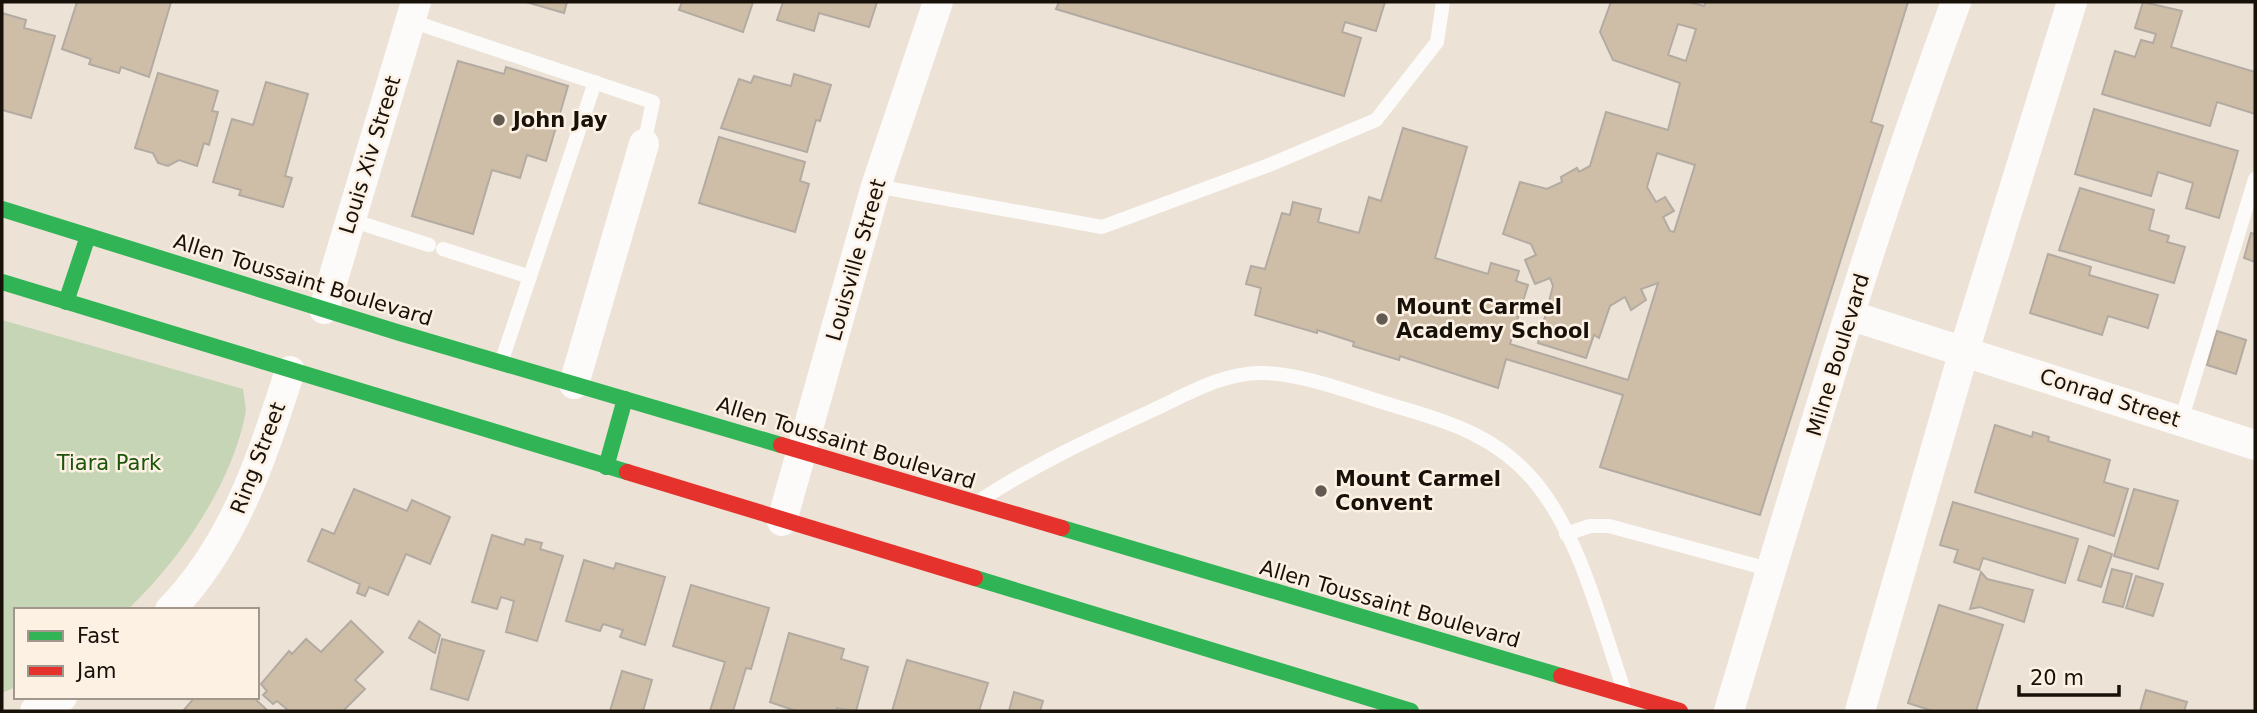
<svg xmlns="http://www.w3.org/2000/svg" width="2257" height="713" viewBox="0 0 2257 713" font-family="'DejaVu Sans',sans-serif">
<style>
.green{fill:#c5d5b6}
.building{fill:#cebea8;stroke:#b3aba2;stroke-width:2;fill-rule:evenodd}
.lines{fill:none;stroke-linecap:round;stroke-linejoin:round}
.lane{stroke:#fcfbf9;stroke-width:14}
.street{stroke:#fcfbf9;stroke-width:30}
.fast{stroke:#30b455;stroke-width:16}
.jam{stroke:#e5322d;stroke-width:16}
.poi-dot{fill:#635a51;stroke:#fdf1e4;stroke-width:2.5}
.labels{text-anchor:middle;stroke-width:5;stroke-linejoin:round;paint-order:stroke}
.poi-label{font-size:21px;font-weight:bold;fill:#18110a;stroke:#fdf1e4;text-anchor:start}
.street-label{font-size:21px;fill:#18110a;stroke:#fdf1e4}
.park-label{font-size:21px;fill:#1b550a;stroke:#fdf1e4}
</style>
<rect width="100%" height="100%" fill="#ede2d6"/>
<path class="green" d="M2,320L243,389C244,398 247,408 245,416C231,485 178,563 127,610H16V687L2,693Z"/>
<g class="building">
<polygon points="77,2 171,2 149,77 121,67 119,73 89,64 91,59 62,49"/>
<polygon points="526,2 567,2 564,13"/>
<polygon points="682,2 753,2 743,32 679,10"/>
<polygon points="783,2 877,2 869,27 819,13 814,31 777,20"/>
<polygon points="1059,2 1385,2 1376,31 1345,22 1342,32 1361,38 1344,96 1056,9"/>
<path d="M1611,2H1689L1704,6L1706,2H1908L1871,122L1883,126L1760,515L1600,467L1623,395L1506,359L1498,388L1400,356L1399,360L1353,346L1354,342L1317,330V333L1255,315L1261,288L1246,284L1251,266L1265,269L1282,213L1290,215L1293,202L1321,209L1318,222L1359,233L1369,197L1381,201L1403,128L1467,147L1435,258L1488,274L1491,263L1519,271L1516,281L1528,285L1510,344L1628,380L1658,283L1641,289L1646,300L1631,310L1625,297L1610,306L1599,338L1594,335L1586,358L1538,343L1553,286L1550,278L1535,284L1525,260L1536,255L1531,244L1503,234L1520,182L1547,189L1562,182L1561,177L1577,168L1579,172L1590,166L1606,112L1668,130L1680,83L1613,60L1600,32ZM1678,24L1696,29L1686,61L1668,55ZM1657,153L1695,165L1674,232L1670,231L1663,217L1674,211L1665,197L1656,202L1647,187Z"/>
<polygon points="2143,2 2182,11 2171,47 2255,72 2255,114 2217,102 2210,126 2102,94 2115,51 2135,57 2141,40 2153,43 2156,34 2135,28"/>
<polygon points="2,13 26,20 24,28 55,36 31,118 2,110"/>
<polygon points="458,61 504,74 506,67 568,86 546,161 527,155 520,178 492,170 473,234 412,216"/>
<polygon points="158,73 218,91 212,111 218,112 209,145 204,143 197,166 179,160 168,166 158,163 153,153 135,148"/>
<polygon points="794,74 831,85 820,121 816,120 807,152 721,128 739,79 751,83 754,76 791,86"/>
<polygon points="266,82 308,94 285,176 292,178 283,207 239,195 241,190 213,182 232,119 253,125"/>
<polygon points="2094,109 2238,151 2219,218 2186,208 2193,183 2158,172 2151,196 2075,174"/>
<polygon points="719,137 805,162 800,181 809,184 795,232 699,203"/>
<polygon points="2080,188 2154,210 2149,230 2169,236 2167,242 2185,247 2174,283 2059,250"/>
<polygon points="2251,233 2255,234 2255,262 2244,258"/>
<polygon points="2048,254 2091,267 2089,275 2158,295 2148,328 2108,316 2102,335 2030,313"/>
<polygon points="2217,331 2246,340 2236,374 2207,365"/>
<polygon points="1995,425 2032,437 2033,432 2049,437 2048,441 2110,460 2104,482 2128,489 2114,536 1975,492"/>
<polygon points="354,489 407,511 412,500 450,517 430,564 406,554 388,595 369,587 365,596 357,593 360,584 308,561 322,529 334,534"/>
<polygon points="2134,489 2178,501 2158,569 2114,556"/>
<polygon points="1953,502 2078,539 2065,583 1983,558 1979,570 1954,562 1958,550 1940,545"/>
<polygon points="492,535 524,545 526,539 542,543 540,549 563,556 537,641 506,632 514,601 501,597 497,609 472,602"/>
<polygon points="2089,546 2112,554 2101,587 2078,580"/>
<polygon points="584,560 614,569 616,563 665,577 645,645 620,637 623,630 603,624 600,631 566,621"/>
<polygon points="2112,569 2132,574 2123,607 2103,602"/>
<polygon points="1981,572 1987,579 2033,590 2024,622 1980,607 1970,609"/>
<polygon points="2136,576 2163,584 2153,616 2126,608"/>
<polygon points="691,585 769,608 751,669 746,668 733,711 710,711 725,662 673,646"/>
<polygon points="1939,605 2003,625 1976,711 1933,711 1908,703"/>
<polygon points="351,621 383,652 355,680 365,689 343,711 289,711 277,701 273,704 263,695 267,691 261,684 289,651 292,654 306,639 321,652"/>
<polygon points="419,621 440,635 435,653 409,638"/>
<polygon points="789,633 844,649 841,659 868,667 856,711 837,708 836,711 796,711 770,702"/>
<polygon points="442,639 484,651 468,700 431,689"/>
<polygon points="907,660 988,683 979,711 892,711"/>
<polygon points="622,671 652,680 643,711 610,711"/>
<polygon points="2146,690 2187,702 2184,711 2140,711"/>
<polygon points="1014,692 1043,701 1040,711 1009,711"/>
<polygon points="195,697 253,697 268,711 183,711"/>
</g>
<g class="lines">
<g class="lane">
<polyline points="411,21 653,102 644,144"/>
<polyline points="876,186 1102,227 1269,165 1376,120 1437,42 1443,2"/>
<polyline points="351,220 429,245"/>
<polyline points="443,249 530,277"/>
<polyline points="502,360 595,82"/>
<polyline points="2181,421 2255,179"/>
<path d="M982,499C1036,464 1092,438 1151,411C1186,395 1225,371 1265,373C1309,375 1356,395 1398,407C1451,422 1499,438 1535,482C1580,536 1601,624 1624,690"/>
<polyline points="1566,534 1590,526 1609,526 1772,570"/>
</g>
<g class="street">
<polyline points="324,309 416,2"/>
<polyline points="1849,315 2255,445"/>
<polyline points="574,384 644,144"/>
<polyline points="782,521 876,186 938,2"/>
<path d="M170,610C235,543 262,457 290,371"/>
<polyline points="35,711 62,697"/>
<path d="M1729,711C1800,473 1870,234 1956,2"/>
<polyline points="1860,711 1964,351 2072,2"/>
</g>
<g class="fast">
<polyline points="2,209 400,333 781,445"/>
<polyline points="2,282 627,472"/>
<polyline points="66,302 88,236"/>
<polyline points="606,467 625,399"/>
<polyline points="1062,528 1561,676"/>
<polyline points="975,578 1411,711"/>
</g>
<g class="jam">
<polyline points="781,445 1062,528"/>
<polyline points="627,472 975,578"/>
<polyline points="1561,676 1680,711"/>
</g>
</g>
<g class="poi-dot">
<circle cx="499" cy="120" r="7"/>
<circle cx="1382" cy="319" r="7"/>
<circle cx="1321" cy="491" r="7"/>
</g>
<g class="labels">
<g class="poi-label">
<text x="513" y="127">John Jay</text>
<text x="1396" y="314">Mount Carmel<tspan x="1396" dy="24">Academy School</tspan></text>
<text x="1335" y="486">Mount Carmel<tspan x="1335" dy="24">Convent</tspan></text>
</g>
<g class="street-label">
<text transform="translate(370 155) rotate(-73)" y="7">Louis Xiv Street</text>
<text transform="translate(856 260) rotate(-74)" y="7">Louisville Street</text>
<text transform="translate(303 280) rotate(17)" y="7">Allen Toussaint Boulevard</text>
<text transform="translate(1838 355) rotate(-73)" y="7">Milne Boulevard</text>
<text transform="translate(2110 398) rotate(18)" y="7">Conrad Street</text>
<text transform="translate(846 443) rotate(17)" y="7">Allen Toussaint Boulevard</text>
<text transform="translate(258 458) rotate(-69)" y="7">Ring Street</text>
<text transform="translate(1390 604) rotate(16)" y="7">Allen Toussaint Boulevard</text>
</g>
<g class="park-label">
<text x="109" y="470">Tiara Park</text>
</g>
</g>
<rect width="2257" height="713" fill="none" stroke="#18110a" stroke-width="7"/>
<rect x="14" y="608" width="245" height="91" fill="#fdf1e4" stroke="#a1978d" stroke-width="2"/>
<rect x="28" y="631" width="35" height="10" fill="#30b455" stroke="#a1978d" stroke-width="2"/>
<text x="77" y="643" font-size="21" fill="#18110a">Fast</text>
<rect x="28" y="666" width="35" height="10" fill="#e5322d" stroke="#a1978d" stroke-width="2"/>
<text x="77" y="678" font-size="21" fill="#18110a">Jam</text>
<path d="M2019 685v10h100v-10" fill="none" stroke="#18110a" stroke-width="3.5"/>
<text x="2030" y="685" font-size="21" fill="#18110a" stroke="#fdf1e4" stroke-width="5" paint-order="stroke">20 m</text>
</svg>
